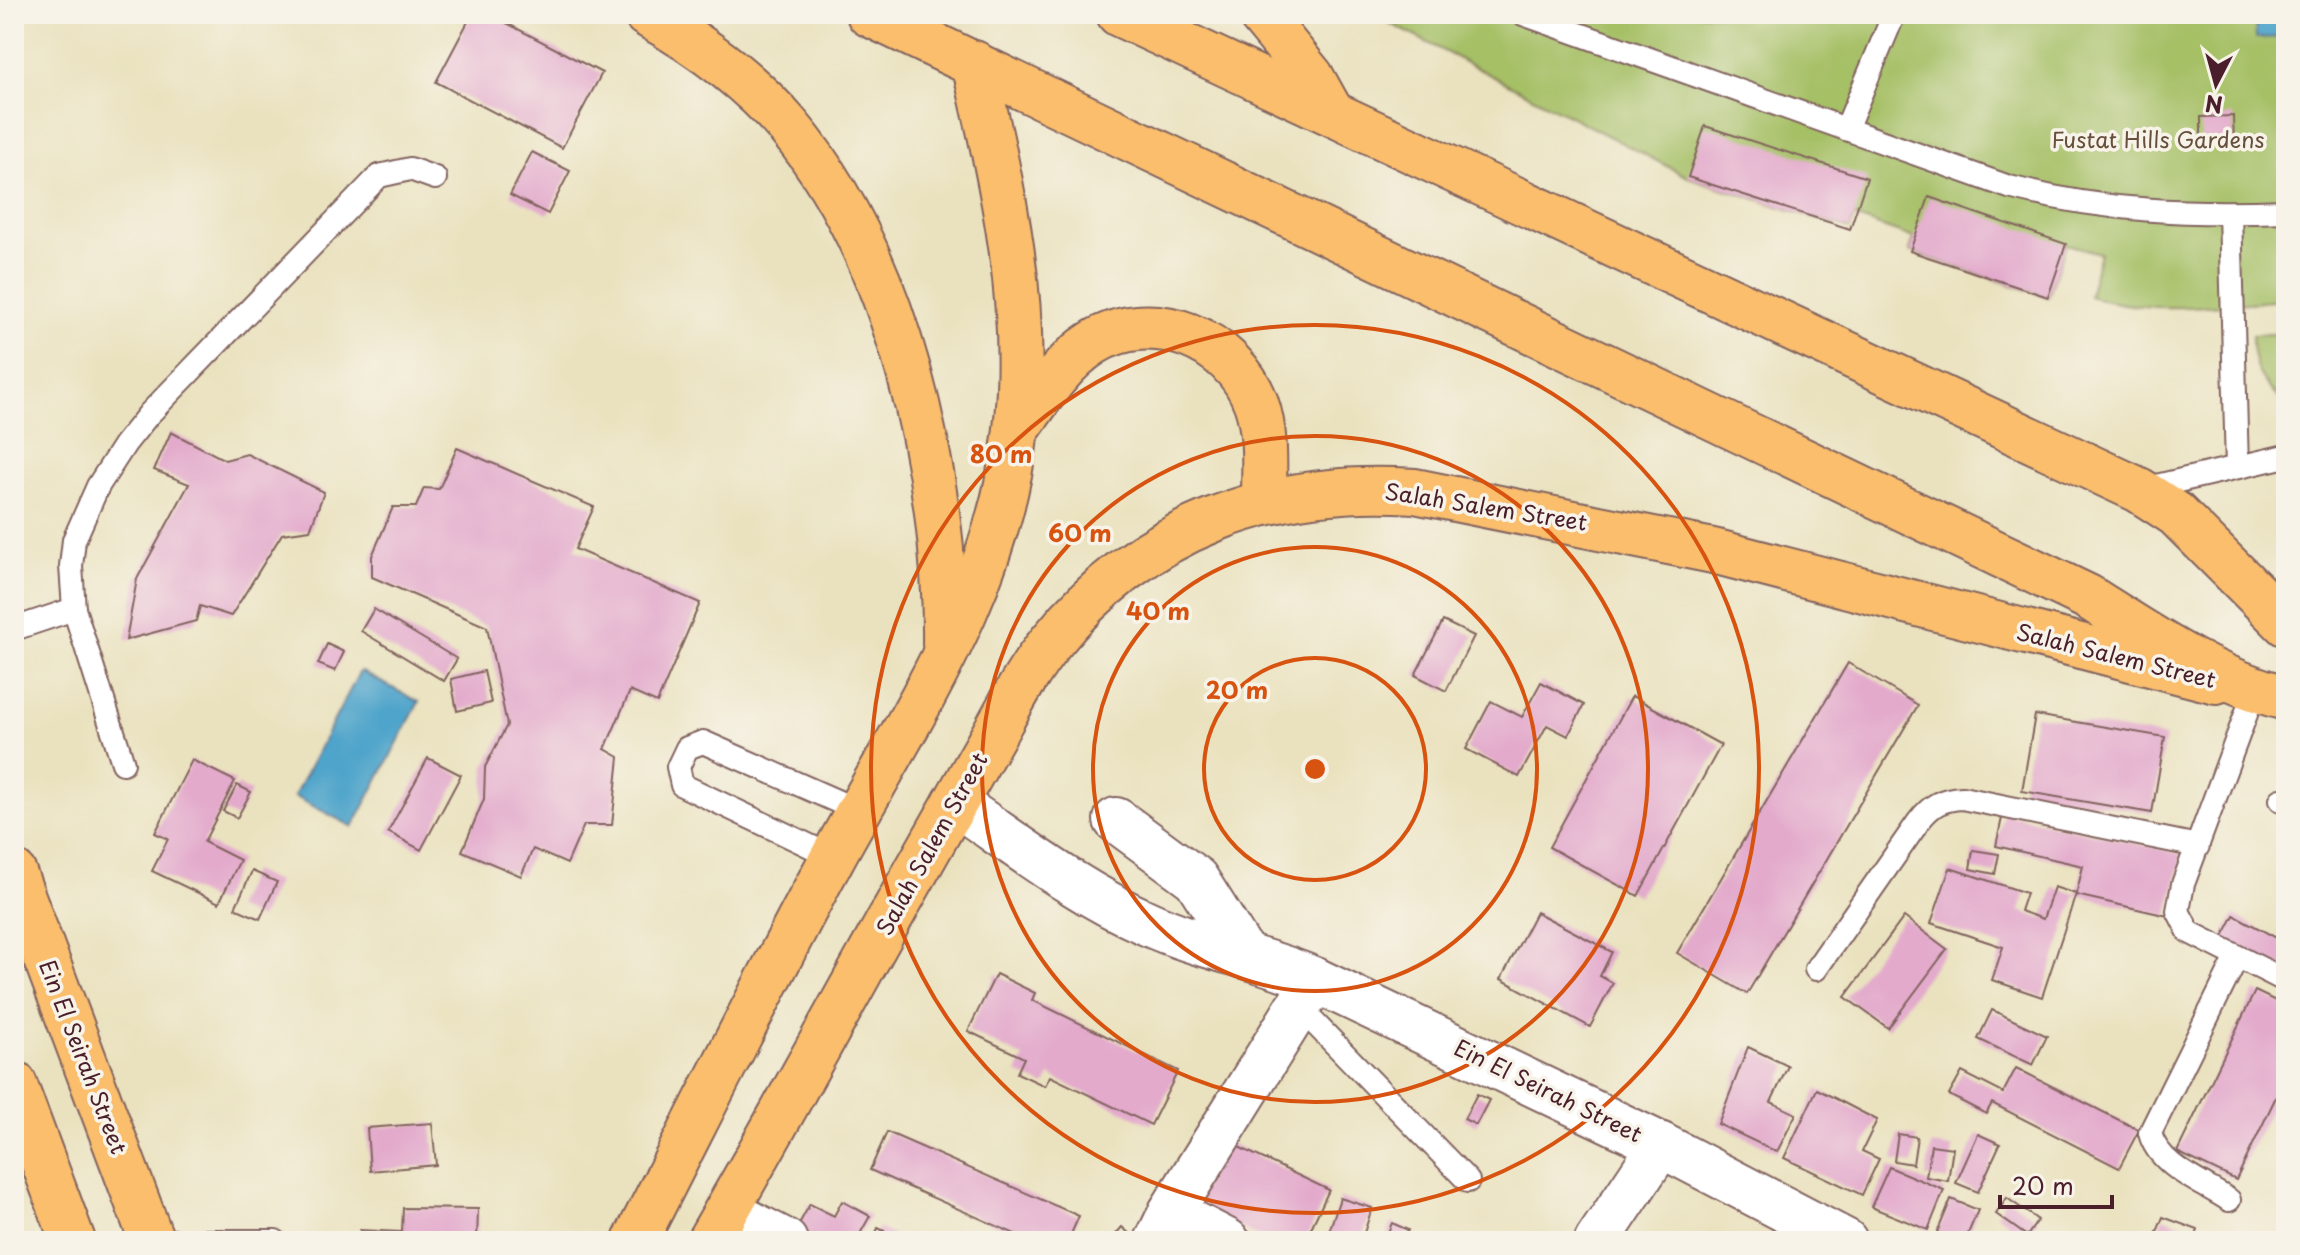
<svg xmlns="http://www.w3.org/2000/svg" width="2300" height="1255" viewBox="0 0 2300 1255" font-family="'Playpen Sans',sans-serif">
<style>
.green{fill:#a6c066;stroke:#787048;stroke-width:2}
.water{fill:#50a4cb;stroke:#4d627b;stroke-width:2}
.building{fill:#e3aacc}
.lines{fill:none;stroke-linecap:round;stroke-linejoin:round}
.lane-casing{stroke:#82635f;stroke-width:26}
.street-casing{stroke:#82635f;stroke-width:48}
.primary-casing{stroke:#82635f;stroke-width:48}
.highway-casing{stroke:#82635f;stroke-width:48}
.lane{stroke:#fff;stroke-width:22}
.street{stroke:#fff;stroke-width:44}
.primary{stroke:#fabe6d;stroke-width:44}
.highway{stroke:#fabe6d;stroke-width:44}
.ring{fill:none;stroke:#d8530f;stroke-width:4}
.labels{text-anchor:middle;stroke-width:7;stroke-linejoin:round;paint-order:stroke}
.park-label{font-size:22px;fill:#664f3d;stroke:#f7f3e8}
.street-label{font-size:22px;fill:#4a1f2b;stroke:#f7f3e8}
.centre{fill:#d8530f;stroke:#f7f3e8;stroke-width:4}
.ring-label{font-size:24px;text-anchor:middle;font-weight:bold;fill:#d8530f;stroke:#f7f3e8;stroke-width:7;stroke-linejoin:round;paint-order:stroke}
</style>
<rect width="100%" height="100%" fill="#f7f3e8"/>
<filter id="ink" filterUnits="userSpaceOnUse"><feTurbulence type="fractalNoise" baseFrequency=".0125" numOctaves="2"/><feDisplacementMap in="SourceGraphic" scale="16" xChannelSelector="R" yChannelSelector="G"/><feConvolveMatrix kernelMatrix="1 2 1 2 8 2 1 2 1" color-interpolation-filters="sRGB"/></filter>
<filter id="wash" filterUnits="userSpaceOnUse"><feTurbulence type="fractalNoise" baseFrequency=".006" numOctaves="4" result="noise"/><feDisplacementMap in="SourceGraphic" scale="32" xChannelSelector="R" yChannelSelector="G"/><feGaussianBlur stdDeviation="1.8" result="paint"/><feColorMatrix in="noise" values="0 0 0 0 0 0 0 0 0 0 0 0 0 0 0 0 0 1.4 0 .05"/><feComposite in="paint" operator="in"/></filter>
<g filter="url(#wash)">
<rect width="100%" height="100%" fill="#eae2bf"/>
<g class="green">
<path d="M1372,14H2286V300C2221,304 2152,316 2089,296L2100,253L2066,244L2048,297L1910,251L1914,238L1854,217L1850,229L1688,177Z"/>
<path d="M2286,333V403C2261,385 2251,365 2252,335Z"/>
</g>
<g class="water">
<polygon points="2255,14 2286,14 2286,37 2256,38"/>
<polygon points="360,671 419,702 353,827 294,796"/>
</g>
<g id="blocks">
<g class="building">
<polygon points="472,14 489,14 602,73 562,148 436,82"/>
<polygon points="2233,116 2234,141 2201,141 2201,117"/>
<polygon points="1705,126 1867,178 1850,229 1688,177"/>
<polygon points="532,152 570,171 548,214 510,195"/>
<polygon points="1929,197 2066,244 2048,297 1910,251"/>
<polygon points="171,432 225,460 247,454 324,492 310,530 282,534 231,616 200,606 196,621 126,640 137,579 189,484 154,470"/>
<polygon points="457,448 594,507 575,549 700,603 657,703 630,691 605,749 619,757 612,825 584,825 567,864 533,849 521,876 462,851 484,799 485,767 507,725 487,627 372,577 372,556 393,507 416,507 424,488 439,489"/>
<polygon points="374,609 457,659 444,681 361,631"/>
<polygon points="1443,621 1474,636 1446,691 1415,675"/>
<polygon points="327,644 344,652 335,671 318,664"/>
<polygon points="1848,663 1918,705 1747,994 1677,953"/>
<polygon points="484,671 491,703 457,711 451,679"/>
<polygon points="1541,682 1584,705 1568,736 1547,725 1519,777 1466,749 1491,701 1522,717"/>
<polygon points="1632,696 1721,745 1638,896 1549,847"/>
<polygon points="2035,715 2165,737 2152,813 2022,791"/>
<polygon points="428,758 461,775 421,850 388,832"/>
<polygon points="192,760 235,781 204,842 240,860 219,903 152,871 168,839 155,833"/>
<polygon points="237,785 251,792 237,818 223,811"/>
<polygon points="2003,813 2182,854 2168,916 2076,895 2083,866 1996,846"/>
<polygon points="1973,850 1999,854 1995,874 1970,869"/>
<polygon points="1950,868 2026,893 2020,911 2043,919 2054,887 2076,894 2042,997 1992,980 2003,947 1931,923"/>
<polygon points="252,871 277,882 260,919 235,908"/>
<polygon points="1536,912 1612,952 1600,976 1613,983 1590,1027 1501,979"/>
<polygon points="2234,915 2286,943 2286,968 2282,975 2220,942"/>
<polygon points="1904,917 1947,949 1888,1028 1845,997"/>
<polygon points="996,974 1035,993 1032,1000 1178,1071 1151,1125 1050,1076 1045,1086 1017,1073 1024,1058 968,1031"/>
<polygon points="2255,991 2286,1006 2286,1076 2236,1180 2177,1152"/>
<polygon points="1992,1010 2047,1036 2033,1065 1978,1039"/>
<polygon points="1748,1047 1788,1066 1771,1102 1796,1114 1777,1152 1718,1124"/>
<polygon points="2016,1068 2139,1130 2119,1168 1992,1103 1986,1114 1949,1095 1962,1072 2003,1093"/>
<polygon points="1817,1089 1877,1120 1862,1151 1879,1159 1862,1195 1784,1158"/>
<polygon points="1477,1094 1489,1100 1476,1125 1464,1119"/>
<polygon points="432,1123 436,1165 370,1171 367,1128"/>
<polygon points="887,1132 1079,1216 1068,1241 1031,1241 870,1170"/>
<polygon points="1898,1134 1917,1137 1913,1164 1894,1161"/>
<polygon points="1978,1134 2000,1144 1978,1192 1956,1183"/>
<polygon points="1226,1141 1329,1190 1305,1241 1269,1241 1195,1207"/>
<polygon points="1931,1145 1953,1148 1948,1181 1926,1177"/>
<polygon points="1889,1167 1944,1190 1928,1230 1871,1207"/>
<polygon points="1340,1198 1372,1208 1363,1236 1369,1238 1368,1241 1326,1241"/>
<polygon points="2007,1198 2038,1220 2027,1236 1996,1214"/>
<polygon points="1951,1199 1978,1210 1965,1241 1934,1240"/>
<polygon points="842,1201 870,1216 856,1241 810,1241 794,1233 810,1204 834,1216"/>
<polygon points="403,1208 478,1209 477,1241 360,1241 360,1230 402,1232"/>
<polygon points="2163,1217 2198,1230 2194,1241 2165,1241 2155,1237"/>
<polygon points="1392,1223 1408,1230 1403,1241 1384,1241"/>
<polygon points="1122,1227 1138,1241 1110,1241"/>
<polygon points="878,1228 899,1238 897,1241 872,1241"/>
</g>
</g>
</g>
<g filter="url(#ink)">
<use href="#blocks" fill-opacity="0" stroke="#82635f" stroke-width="2"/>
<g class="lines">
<defs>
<g id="lane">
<path d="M1523,14L2009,187C2101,211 2191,215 2286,211"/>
<polyline points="1846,129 1894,14"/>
<polyline points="2230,213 2237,467"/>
<polyline points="2139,490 2286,456"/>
<polyline points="14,629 74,609"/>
<polyline points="2255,690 2183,884 2178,911 2189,932 2286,981"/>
<polyline points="123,763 74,609 71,566 74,540 98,486 125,444 149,414 379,176 410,169 435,178"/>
<polyline points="2281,800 2286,801"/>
<polyline points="833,857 682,785 678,767 687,748 703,742 859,811"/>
<path d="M1816,969L1919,821C1931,805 1942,799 1962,798L2198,846"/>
<polyline points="1298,1006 1468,1181"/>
<path d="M2229,1200C2202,1182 2158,1166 2150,1133L2237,957"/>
<polyline points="152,1241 275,1241"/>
</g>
<g id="street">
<path d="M955,803C1017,845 1078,893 1147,923C1201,948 1260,956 1315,980L1661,1145L1845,1241"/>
<polyline points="1116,820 1196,879 1244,955"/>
<polyline points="727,1211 785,1241"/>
<polyline points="1171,1212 1227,1241"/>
<polyline points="1157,1241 1171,1212 1315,980"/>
<polyline points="1597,1241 1661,1145"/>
</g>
<g id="primary">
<path d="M646,14C699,44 748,79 788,126C898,256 947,477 945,644"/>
<path d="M1016,431C1039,400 1060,364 1093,343C1152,306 1233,339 1256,403C1267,434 1264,469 1264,501"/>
<polyline points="14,873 152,1241"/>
<polyline points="14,1083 73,1241"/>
<path d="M635,1241C701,1112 765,982 834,855C909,718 999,589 1016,429C1030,303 1002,185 974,63"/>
<path d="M709,1241C779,1121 845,998 913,877C940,829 967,782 994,734C1011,703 1028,670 1051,642C1143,527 1271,481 1415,491L1713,551L2216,681"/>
</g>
<g id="highway">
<path d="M869,14L2088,597C2151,637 2213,680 2286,698"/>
<polyline points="1119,14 2139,490 2176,514 2286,624"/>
<polyline points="1260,14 1311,76 1331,112"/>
</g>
</defs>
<use href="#lane" class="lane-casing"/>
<use href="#street" class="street-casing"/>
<use href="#primary" class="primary-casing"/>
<use href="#highway" class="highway-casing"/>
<use href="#lane" class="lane"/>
<use href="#street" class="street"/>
<use href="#primary" class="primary"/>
<use href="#highway" class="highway"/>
</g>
</g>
<g class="ring">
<circle cx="1315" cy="769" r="111"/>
<circle cx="1315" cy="769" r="222"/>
<circle cx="1315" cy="769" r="333"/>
<circle cx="1315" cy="769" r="444"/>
</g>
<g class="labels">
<g class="park-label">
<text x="2158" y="148">Fustat Hills Gardens</text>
</g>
<g class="street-label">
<text transform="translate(1486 507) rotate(9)" y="8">Salah Salem Street</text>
<text transform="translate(2116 656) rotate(14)" y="8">Salah Salem Street</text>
<text transform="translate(932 844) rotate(-61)" y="8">Salah Salem Street</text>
<text transform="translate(83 1057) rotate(69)" y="8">Ein El Seirah Street</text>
<text transform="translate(1548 1091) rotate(26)" y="8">Ein El Seirah Street</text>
</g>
</g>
<circle cx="1315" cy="769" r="12" class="centre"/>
<g class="ring-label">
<text x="1001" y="463">80 m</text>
<text x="1080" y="542">60 m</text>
<text x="1158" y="620">40 m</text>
<text x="1237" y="699">20 m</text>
</g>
<rect width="2300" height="1255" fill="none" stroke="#f7f3e8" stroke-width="48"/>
<g transform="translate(2216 84) rotate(186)" stroke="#f7f3e8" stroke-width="6" paint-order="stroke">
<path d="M0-6L14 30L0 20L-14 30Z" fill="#4a1f2b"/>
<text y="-12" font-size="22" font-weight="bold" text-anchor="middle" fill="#4a1f2b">N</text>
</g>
<path d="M2000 1195v12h112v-12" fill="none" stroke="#4a1f2b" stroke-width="4"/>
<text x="2012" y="1195" font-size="24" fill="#4a1f2b" stroke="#f7f3e8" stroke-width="6" paint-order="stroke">20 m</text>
</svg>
